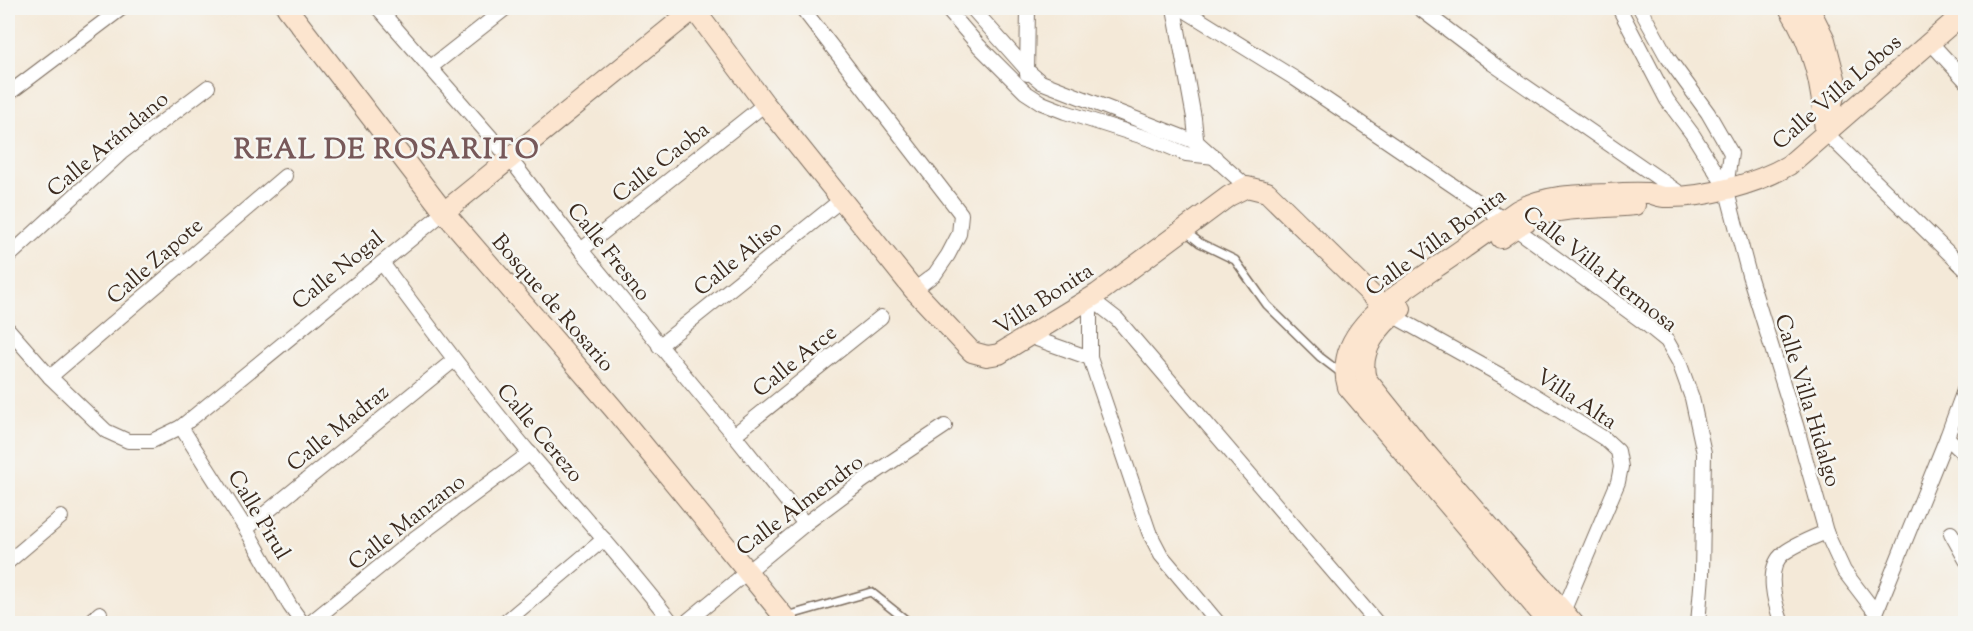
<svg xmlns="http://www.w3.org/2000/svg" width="1973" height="631" viewBox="0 0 1973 631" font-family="'Sorts Mill Goudy',serif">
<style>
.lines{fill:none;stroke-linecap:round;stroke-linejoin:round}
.lane-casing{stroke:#7c6d5f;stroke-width:10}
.street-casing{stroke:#7c6d5f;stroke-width:16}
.secondary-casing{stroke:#7c6d5f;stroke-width:22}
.lane{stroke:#fff;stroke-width:7}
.street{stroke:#fff;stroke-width:14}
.secondary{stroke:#fce5cf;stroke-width:20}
.labels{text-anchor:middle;stroke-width:5;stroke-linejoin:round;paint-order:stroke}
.street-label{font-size:22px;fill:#3b2a1e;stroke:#f6f6f2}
.district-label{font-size:28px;font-weight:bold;letter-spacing:1.5px;fill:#775859;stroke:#f6f6f2}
</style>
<rect width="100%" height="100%" fill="#f6f6f2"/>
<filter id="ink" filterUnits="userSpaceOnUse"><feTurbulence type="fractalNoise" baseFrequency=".0167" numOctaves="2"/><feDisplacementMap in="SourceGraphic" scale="12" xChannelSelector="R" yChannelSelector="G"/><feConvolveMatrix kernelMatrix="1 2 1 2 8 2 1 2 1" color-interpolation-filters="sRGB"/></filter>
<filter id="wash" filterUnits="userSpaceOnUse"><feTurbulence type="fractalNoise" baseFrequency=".008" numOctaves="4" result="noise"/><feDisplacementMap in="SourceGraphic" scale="24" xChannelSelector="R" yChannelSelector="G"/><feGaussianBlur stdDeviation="1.35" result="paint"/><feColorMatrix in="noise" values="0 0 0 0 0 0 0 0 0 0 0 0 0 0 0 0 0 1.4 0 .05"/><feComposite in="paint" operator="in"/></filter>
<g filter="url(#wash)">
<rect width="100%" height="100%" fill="#f4e9d8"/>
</g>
<g filter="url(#ink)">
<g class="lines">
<defs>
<g id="lane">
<polyline points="1185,231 1200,243 1235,260 1267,305 1320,357 1341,373"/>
<polyline points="787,616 871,592 911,624"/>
</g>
<g id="street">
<polyline points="378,8 510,159 581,250 734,435 805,524"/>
<polyline points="802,8 961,214 959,234 948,255 935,274 914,290"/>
<polyline points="946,8 979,46 1025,92 1042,103 1065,112 1153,140 1186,154 1215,157"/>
<polyline points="972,8 1028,71 1041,82 1198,143 1247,187"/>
<polyline points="1174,8 1194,118 1197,148"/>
<polyline points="1181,8 1294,78 1504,220 1646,324 1667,341 1679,362 1692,398 1704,453 1702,575 1698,624"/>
<polyline points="1419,8 1493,64 1684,196"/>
<polyline points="1619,8 1667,100 1693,135 1726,188 1749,275 1796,425 1826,532 1844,571 1876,613 1879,624"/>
<polyline points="1640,8 1666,55 1708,113 1731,153 1726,188"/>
<polyline points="1930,42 1966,81"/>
<polyline points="431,67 506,8"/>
<polyline points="1027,74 1028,8"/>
<polyline points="8,94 122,8"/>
<polyline points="1825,132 1966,270"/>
<polyline points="581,250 765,104"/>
<polyline points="8,257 121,153 208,87"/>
<path d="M382,263C430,328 479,393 531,455C579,511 628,565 673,624"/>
<polyline points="1090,298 1117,319 1378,624"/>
<polyline points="1090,298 1090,358 1149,532 1161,555 1219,624"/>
<polyline points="1392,315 1518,385 1605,439 1618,451 1621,467 1618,482 1563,612"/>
<polyline points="8,329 50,377 106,431 128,441 152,441 181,427 444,212"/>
<polyline points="1028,336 1090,358"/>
<polyline points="659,346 841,200"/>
<polyline points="50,377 285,176"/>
<polyline points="181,427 246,529 290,606 303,624"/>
<polyline points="734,435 881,317"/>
<polyline points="1947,437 1966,456"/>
<polyline points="246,529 454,360"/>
<polyline points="1951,533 1966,560"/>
<polyline points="8,562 61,517"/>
<polyline points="1876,613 1947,437 1966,385"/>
<polyline points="88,624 100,613"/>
<polyline points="309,624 415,538 530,453"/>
<polyline points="503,624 604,539"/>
<polyline points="684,624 805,524 864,480 945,426"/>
<path d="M1782,624C1775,604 1764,568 1784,553C1796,544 1812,538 1826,532"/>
</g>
<g id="secondary">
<polyline points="287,8 444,212 613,408 790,624"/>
<path d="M1789,8C1814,47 1822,86 1825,132"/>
<polyline points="1809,8 1825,40 1837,86 1829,114"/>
<polyline points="444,212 694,9 765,104 914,290 972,352 987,356 999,354 1097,294 1229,196 1247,187 1267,192 1392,315"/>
<path d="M1501,238C1512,230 1524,221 1537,216C1564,207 1606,208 1635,205"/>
<path d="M1401,309C1379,325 1358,351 1366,379L1419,445L1574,624"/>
<path d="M1550,624L1348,387C1331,331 1400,294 1438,266C1465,248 1491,229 1518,210C1545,195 1576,195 1607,194C1620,193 1635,192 1648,193C1654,194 1660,197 1666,197C1704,198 1756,184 1789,165L1966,11"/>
</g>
</defs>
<use href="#lane" class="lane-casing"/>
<use href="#street" class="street-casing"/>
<use href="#secondary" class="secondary-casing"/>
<use href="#lane" class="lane"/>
<use href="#street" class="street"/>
<use href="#secondary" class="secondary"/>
</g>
</g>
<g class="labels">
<g class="street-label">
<text transform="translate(1836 91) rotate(-41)" y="8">Calle Villa Lobos</text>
<text transform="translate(107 143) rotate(-40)" y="8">Calle Arándano</text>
<text transform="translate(660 161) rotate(-38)" y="8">Calle Caoba</text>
<text transform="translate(1435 241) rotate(-36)" y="8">Calle Villa Bonita</text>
<text transform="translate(610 251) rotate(51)" y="8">Calle Fresno</text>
<text transform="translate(737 257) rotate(-39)" y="8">Calle Aliso</text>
<text transform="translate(154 260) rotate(-41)" y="8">Calle Zapote</text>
<text transform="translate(1601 268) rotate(38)" y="8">Calle Villa Hermosa</text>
<text transform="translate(337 269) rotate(-39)" y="8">Calle Nogal</text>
<text transform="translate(1043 298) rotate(-33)" y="8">Villa Bonita</text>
<text transform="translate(554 302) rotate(49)" y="8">Bosque de Rosario</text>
<text transform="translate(794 360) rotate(-39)" y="8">Calle Arce</text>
<text transform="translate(1577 398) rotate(33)" y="8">Villa Alta</text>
<text transform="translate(1809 400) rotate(73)" y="8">Calle Villa Hidalgo</text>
<text transform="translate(337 427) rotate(-39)" y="8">Calle Madraz</text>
<text transform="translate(541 432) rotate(50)" y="8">Calle Cerezo</text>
<text transform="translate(799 504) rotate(-37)" y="8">Calle Almendro</text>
<text transform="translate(260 514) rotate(59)" y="8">Calle Pirul</text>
<text transform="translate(406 521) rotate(-38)" y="8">Calle Manzano</text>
</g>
<g class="district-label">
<text x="387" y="158">REAL DE ROSARITO</text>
</g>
</g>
<rect width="1973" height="631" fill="none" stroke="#f6f6f2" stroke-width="30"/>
</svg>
